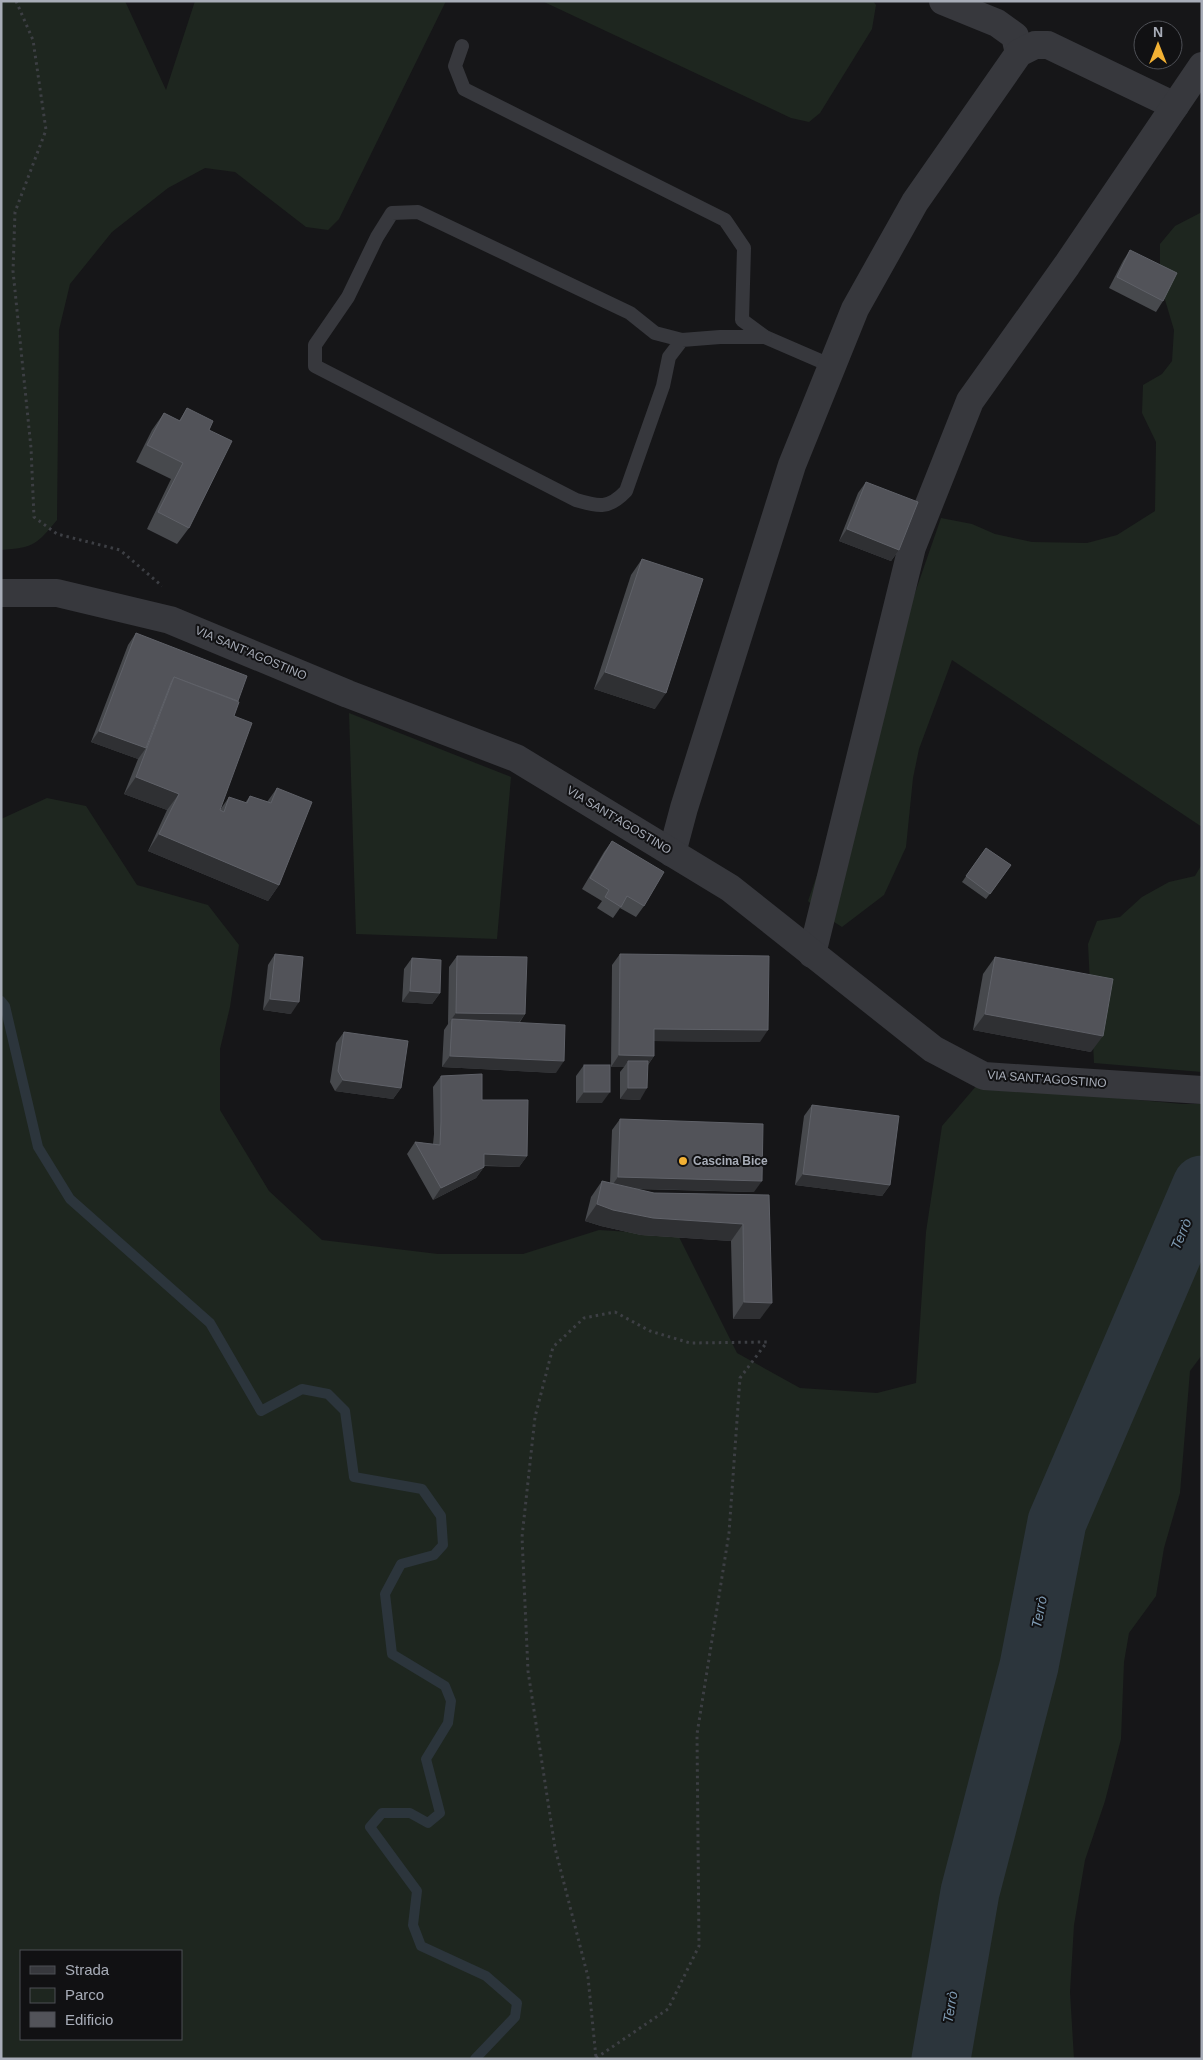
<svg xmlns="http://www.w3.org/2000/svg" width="1203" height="2060" viewBox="0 0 1203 2060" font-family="Helvetica,sans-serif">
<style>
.green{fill:#1e261f;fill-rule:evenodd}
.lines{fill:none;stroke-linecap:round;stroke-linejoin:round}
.stream{stroke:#2c353c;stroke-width:10}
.river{stroke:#2c353c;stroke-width:59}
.path{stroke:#3d3f44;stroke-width:3;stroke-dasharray:2.5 4;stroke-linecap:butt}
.service{stroke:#37383d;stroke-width:14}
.minor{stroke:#37383d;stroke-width:28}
.tertiary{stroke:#37383d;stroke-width:28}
.wall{fill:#47494d}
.shaded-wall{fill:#2f3033}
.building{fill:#525359;stroke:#5f6168}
.poi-dot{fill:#f2b134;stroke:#111113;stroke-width:2}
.labels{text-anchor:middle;stroke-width:4;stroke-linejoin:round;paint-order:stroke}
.street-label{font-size:12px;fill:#a8adb8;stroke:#111113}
.poi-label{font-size:12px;font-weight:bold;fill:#a8adb8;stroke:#111113;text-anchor:start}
.water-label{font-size:14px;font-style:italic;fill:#7f9bb3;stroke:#111113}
</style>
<rect width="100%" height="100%" fill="#161618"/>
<g class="green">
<path d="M1,1H125L166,90L195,1H446L339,219L328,230L306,227L235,172L205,168L168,188L112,232L70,284L59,330L57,520C37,544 34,548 1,550Z"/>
<polygon points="542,1 873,1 876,5 872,29 820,113 809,122 791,118"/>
<polygon points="1202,212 1202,827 952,660 919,749 913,778 906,847 884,895 842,927 823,915 808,901 941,518 972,524 995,534 1032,542 1087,543 1117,535 1155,511 1156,442 1142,413 1143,385 1162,374 1172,361 1174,330 1163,293 1160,273 1160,244 1175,226"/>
<polygon points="349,713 511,777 497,939 356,934"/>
<path d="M47,798L86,806L137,885L208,905L239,945L230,1007L220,1049V1110L269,1191L322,1240L438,1254H523L599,1230L678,1235L737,1353L800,1388L877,1393L916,1383L926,1232L942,1126L977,1085L1182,1104H1202V1355L1190,1371L1180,1493L1164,1548L1156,1596L1129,1633L1124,1662L1121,1739L1105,1801L1085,1860L1074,1925L1070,1992L1074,2059H1V819ZM21,1951H181V2039H21Z"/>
<polygon points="1202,864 1202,1072 1094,1063 1088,944 1097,921 1120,917 1142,897 1169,882 1195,876"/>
</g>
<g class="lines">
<polyline class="stream" points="1,1001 5,1006 38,1147 70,1199 210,1323 261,1411 302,1389 328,1394 345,1411 354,1477 422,1489 441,1516 443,1545 434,1555 401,1564 385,1594 392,1654 445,1686 451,1701 448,1723 426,1759 440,1813 428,1823 410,1813 382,1813 370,1827 417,1891 413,1925 421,1946 486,1976 517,2003 515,2017 475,2059"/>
<polyline class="river" points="941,2059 970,1892 1029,1666 1057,1522 1202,1185"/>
<g class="path">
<polyline points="16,1 33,40 46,130 15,212 13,271 31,448 34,517 57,534 120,550 162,586"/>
<polyline points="596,2058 668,2009 699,1946 697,1734 729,1533 740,1378 767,1342 690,1343 650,1331 615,1312 584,1318 553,1347 535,1417 522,1537 528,1671 555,1848 588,1977 596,2058 596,2059"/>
</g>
<g class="service">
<polyline points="462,46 455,66 464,89 725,220 744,248 742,320 765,337 832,366"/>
<path d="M682,340L655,333L630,313L418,212L392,213L377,237L348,297L315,345V366L576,500C599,507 609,509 626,491L663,386L669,357L682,340L720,337H765"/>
</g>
<g class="minor">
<polyline points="943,1 997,23 1015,36 1019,53"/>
<polyline points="672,853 684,808 792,465 855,309 915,202 1019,53 1035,45 1048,45 1175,106"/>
<polyline points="812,954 912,547 970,401 1067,265 1202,66"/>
</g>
<polyline class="tertiary" points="1,593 57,593 170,620 348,694 516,758 730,888 933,1049 984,1076 1202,1090"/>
</g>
<g class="wall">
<polygon points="1130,250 1163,301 1156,312 1109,288 1123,261"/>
<polygon points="187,408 209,430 189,528 177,544 147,529 171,479 136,462 152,430 164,413 179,421"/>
<polygon points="866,482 899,550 891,561 839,541 858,493"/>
<polygon points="642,559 655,709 594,689 631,575"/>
<polygon points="136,633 238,701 234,716 220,810 229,797 245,803 250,796 267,802 277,788 279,885 268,901 148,851 167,810 124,794 138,759 91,742 128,645"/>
<polygon points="612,841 644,906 636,917 620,908 613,918 597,908 602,901 582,889 604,852"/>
<polygon points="986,848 1011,865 986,899 962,882"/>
<polygon points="275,954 291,1014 263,1010 268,965"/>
<polygon points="620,954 760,1042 654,1041 654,1056 648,1065 640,1100 620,1099 620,1072 624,1067 611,1067 612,965"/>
<polygon points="457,956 525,1014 520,1022 556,1073 442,1067 444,1030 448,1024 449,967"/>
<polygon points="995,957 1091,1052 973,1030 983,974"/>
<polygon points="412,958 440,993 432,1004 402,1002 404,969"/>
<polygon points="344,1032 401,1088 393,1099 335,1091 330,1082 336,1043"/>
<polygon points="584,1065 602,1103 576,1103 576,1076"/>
<polygon points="441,1076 482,1100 527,1156 519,1167 484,1166 484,1167 476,1178 433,1200 407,1154 415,1142 433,1144 434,1134 433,1087"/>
<polygon points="812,1105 890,1185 882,1196 795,1185 804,1116"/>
<polygon points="620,1119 754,1192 635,1189 654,1193 769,1195 760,1319 733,1319 731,1241 641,1235 601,1226 585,1221 591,1197 602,1181 610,1183 612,1130"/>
</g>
<g class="shaded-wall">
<polygon points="847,529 899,550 891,561 839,541"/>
<polygon points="605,672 666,693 655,709 594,689"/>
<polygon points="99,731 146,748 138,759 91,742"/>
<polygon points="136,777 179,794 167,810 124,794"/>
<polygon points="159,834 279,885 268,901 148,851"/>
<polygon points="410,991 440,993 432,1004 402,1002"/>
<polygon points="270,999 299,1002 291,1014 263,1010"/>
<polygon points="456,1013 525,1014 517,1025 452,1019 448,1024"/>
<polygon points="985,1014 1103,1036 1091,1052 973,1030"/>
<polygon points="654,1029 768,1030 760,1042 646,1041"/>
<polygon points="619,1055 654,1056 646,1067 628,1061 624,1067 611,1067"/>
<polygon points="450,1056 564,1061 556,1073 442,1067"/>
<polygon points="343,1080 401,1088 393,1099 335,1091"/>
<polygon points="628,1088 647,1088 640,1100 620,1099"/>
<polygon points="584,1092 610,1092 602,1103 576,1103"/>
<polygon points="484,1154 527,1156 519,1167 476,1165"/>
<polygon points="484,1167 476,1178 433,1200 441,1188"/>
<polygon points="803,1174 890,1185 882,1196 795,1185"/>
<polygon points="618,1177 762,1181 754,1192 610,1188"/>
<polygon points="597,1204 743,1224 731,1241 641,1235 601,1226 585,1221"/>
<polygon points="744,1302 772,1303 760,1319 733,1319"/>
</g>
<g class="building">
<polygon points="1130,250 1177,273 1163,301 1117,277"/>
<polygon points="187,408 213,421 209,430 232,441 189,528 158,512 183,463 147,445 164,413 180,421"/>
<polygon points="866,482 918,502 899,550 847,529"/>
<polygon points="642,559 703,579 666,693 605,672"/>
<polygon points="136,633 247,676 238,701 174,677 171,683 146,748 99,731"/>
<polygon points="174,677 239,702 234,716 252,723 220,810 224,812 229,797 247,803 250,796 271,803 277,788 312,802 279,885 159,834 179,794 136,777"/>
<polygon points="612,841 664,872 644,906 627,896 621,907 605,897 609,890 590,878"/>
<polygon points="986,848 1011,865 990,894 966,876"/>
<polygon points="275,954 303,957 299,1002 270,999"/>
<polygon points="620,954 769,956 768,1030 654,1029 654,1056 619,1055"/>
<polygon points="457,956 527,957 525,1014 456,1013"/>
<polygon points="995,957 1113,979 1103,1036 985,1014"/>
<polygon points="412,958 441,960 440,993 410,991"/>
<polygon points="452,1019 565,1025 564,1061 450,1056"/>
<polygon points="344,1032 408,1041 401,1088 343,1080 338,1071"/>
<polygon points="628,1061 648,1061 647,1088 628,1088"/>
<rect x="584" y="1065" width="26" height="27"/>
<polygon points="482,1074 482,1100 528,1100 527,1156 484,1154 484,1167 441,1188 415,1142 440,1145 441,1122 441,1076"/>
<polygon points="812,1105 899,1116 890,1185 803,1174"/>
<polygon points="620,1119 763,1124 762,1181 618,1177"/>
<polygon points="602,1181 654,1193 769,1195 772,1303 744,1302 743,1224 653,1218 613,1210 597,1204"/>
</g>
<circle class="poi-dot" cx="683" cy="1161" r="5"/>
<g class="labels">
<g class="street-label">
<text transform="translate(251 653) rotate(23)" y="4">VIA SANT'AGOSTINO</text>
<text transform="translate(619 820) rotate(31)" y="4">VIA SANT'AGOSTINO</text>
<text transform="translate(1047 1079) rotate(4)" y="4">VIA SANT'AGOSTINO</text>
</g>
<g class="poi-label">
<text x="693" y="1165">Cascina Bice</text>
</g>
<g class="water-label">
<text transform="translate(1181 1234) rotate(-67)" y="5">Terrò</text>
<text transform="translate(1039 1612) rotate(-79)" y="5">Terrò</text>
<text transform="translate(950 2007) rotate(-80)" y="5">Terrò</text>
</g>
</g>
<rect width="1203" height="2060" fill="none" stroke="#a8adb8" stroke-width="5"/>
<rect x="20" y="1950" width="162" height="90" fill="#111113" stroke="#4d4f55"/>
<rect x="30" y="1966" width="25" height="8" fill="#37383d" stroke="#4d4f55"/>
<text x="65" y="1975" font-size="15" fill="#a8adb8">Strada</text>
<rect x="30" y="1988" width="25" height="15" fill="#1e261f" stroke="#4d4f55"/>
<text x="65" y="2000" font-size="15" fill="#a8adb8">Parco</text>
<rect x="30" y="2012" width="25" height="15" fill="#525359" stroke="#4d4f55"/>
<text x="65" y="2025" font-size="15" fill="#a8adb8">Edificio</text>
<g transform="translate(1158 45)"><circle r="24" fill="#111113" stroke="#4d4f55"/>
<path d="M0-4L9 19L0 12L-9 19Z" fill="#f2b134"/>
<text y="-8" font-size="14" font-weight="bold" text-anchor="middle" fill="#a8adb8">N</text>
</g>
</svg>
